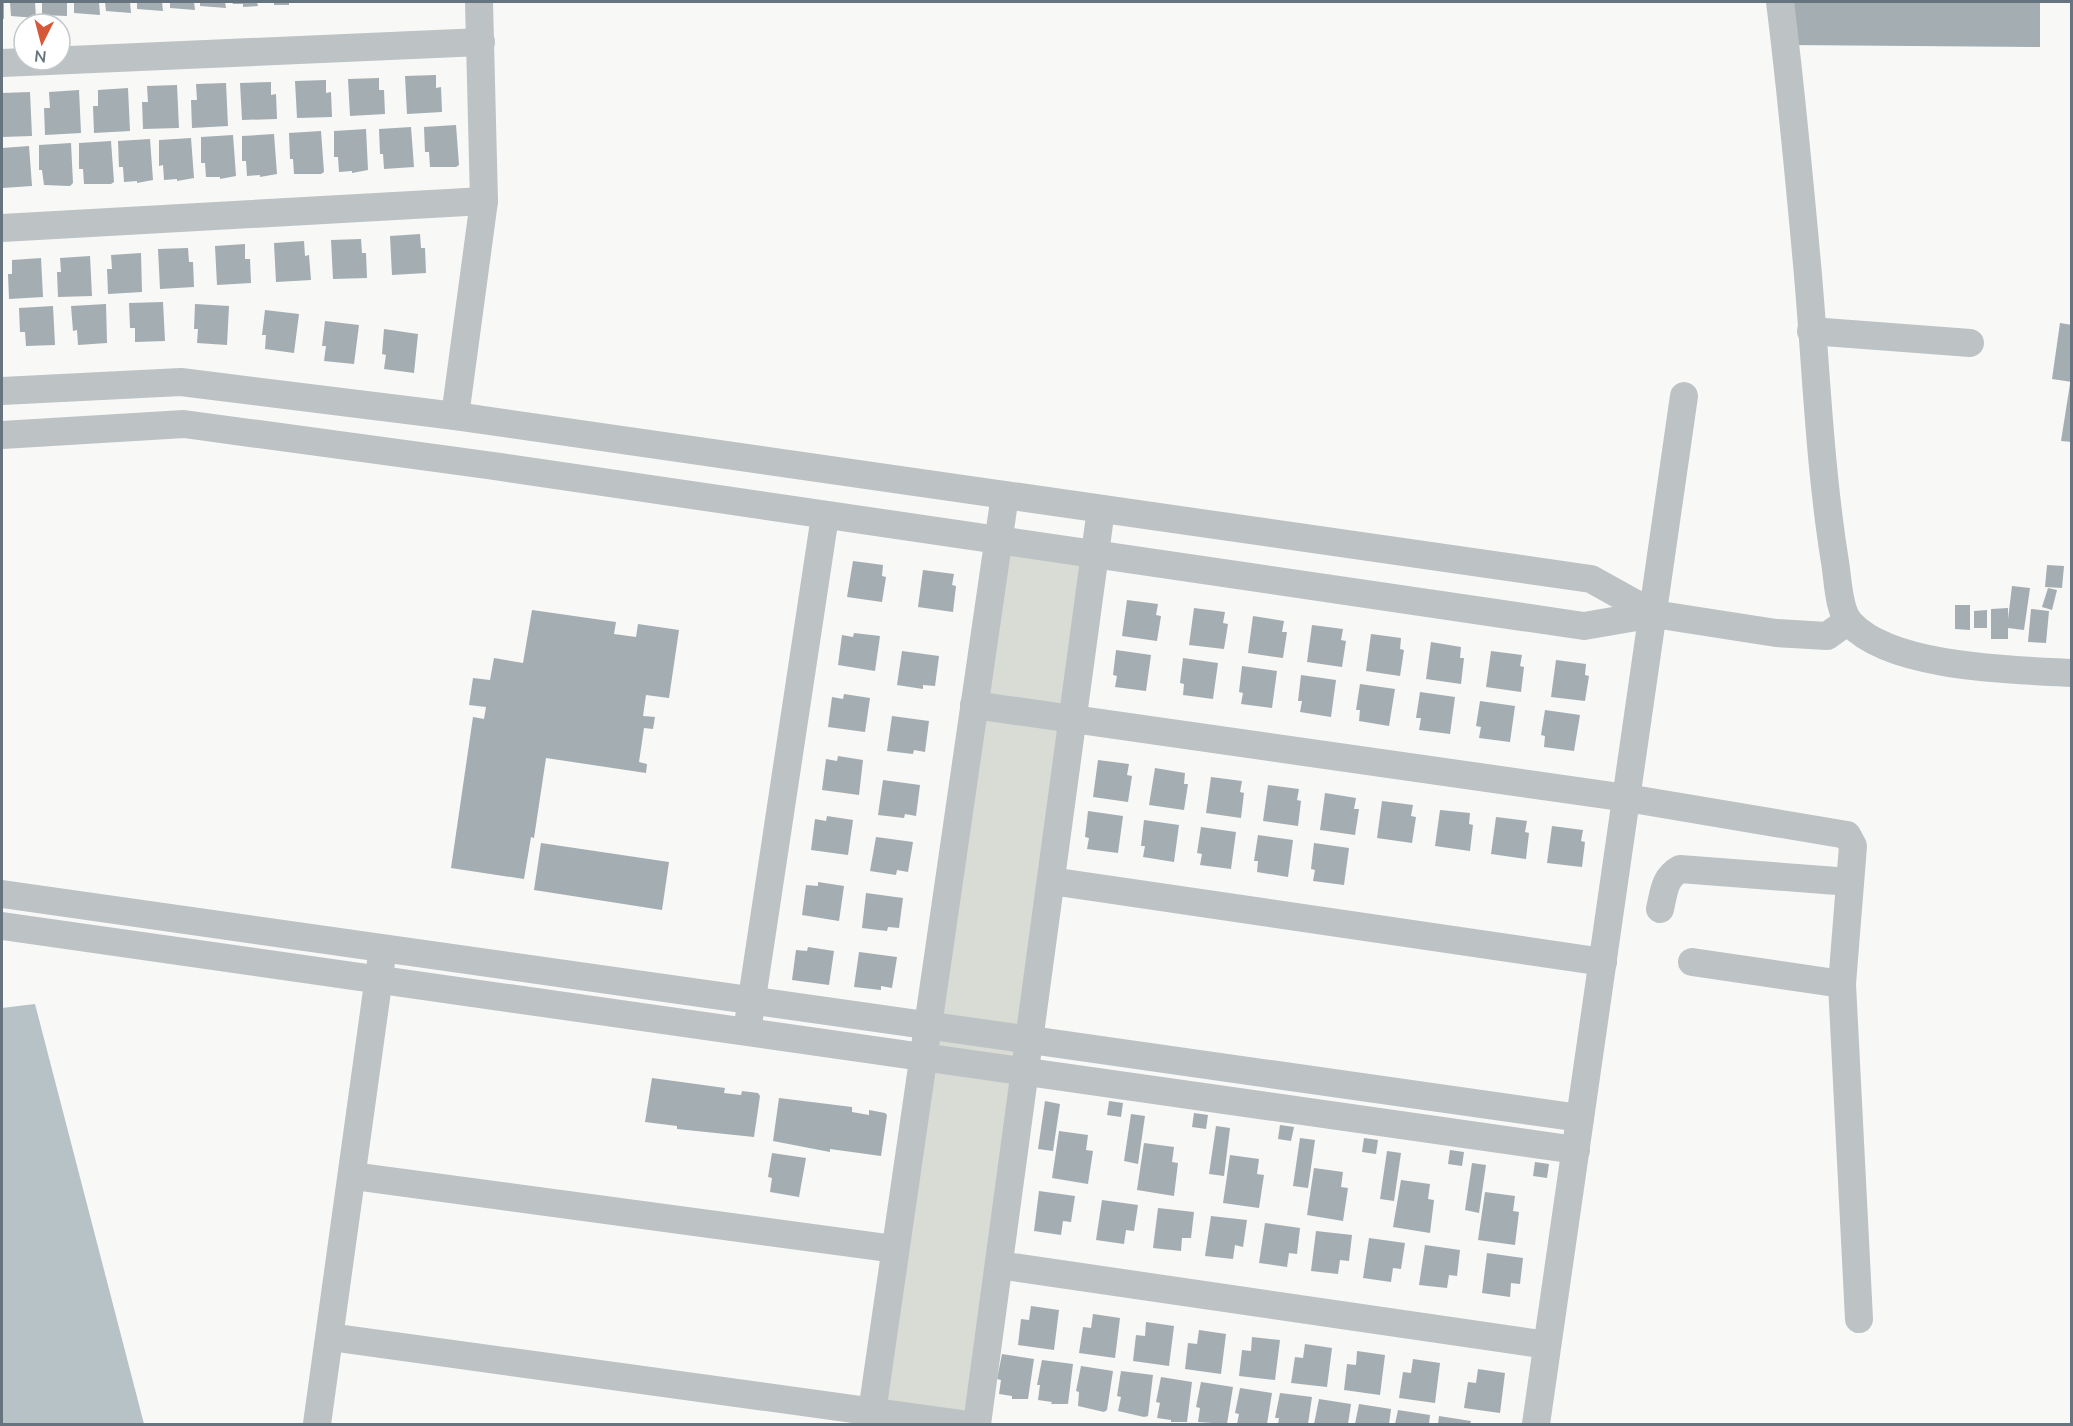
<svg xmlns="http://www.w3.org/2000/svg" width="2073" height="1426" viewBox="0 0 2073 1426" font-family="Mulish,sans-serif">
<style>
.green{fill:#d8dcd5}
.water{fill:#b6c2c5}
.building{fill:#a4adb2}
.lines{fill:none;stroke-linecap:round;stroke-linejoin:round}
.minor{stroke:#bdc2c5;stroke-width:28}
</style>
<rect width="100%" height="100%" fill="#f8f8f6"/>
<polygon class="green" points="999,539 1095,553 977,1424 872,1412"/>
<polygon class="water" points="35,1004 144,1424 2,1424 2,1008"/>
<g class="building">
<rect x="2" y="2" width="2" height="17"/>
<polygon points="10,2 35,2 36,18 11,16"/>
<polygon points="42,2 67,2 67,16 42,15"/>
<polygon points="74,2 99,2 100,15 74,13"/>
<polygon points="105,2 130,2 131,13 106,11"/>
<polygon points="137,2 162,2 163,11 137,9"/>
<polygon points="170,2 194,2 195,10 170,8"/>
<polygon points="200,2 225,2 226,8 200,6"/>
<polygon points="232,2 257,2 258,6 243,7 243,4 233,4"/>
<rect x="274" y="2" width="15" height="3"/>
<polygon points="1792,2 2040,3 2040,47 1791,45"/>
<polygon points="436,75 436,88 441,87 442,112 407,114 405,76"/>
<polygon points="379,78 379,90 384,90 385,114 350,116 348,79"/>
<polygon points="326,80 326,93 331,92 332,117 297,118 295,81"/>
<polygon points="271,82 271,95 276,94 277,119 242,120 240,83"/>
<polygon points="226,83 228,126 192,128 191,100 197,100 196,84"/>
<polygon points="177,85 179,128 143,129 142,102 148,102 147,86"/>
<polygon points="128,88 130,131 94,133 93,106 98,106 98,90"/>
<polygon points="79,90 81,133 45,135 44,108 50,108 49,92"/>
<polygon points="30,92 32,136 2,137 2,93"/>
<polygon points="456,125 459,165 456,167 430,167 429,152 425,152 424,127"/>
<polygon points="411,127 414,167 384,169 383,154 380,154 379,129"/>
<polygon points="366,129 368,170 352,173 352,171 339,172 338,157 334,157 334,131"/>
<polygon points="321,131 324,172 321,174 294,174 293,159 290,159 289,133"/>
<polygon points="274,134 277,174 260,177 260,175 247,176 246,161 242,161 242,136"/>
<polygon points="233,135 236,176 220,179 220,177 206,177 205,163 201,163 201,137"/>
<polygon points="191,138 194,178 177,181 177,179 164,180 163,165 159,166 159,140"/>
<polygon points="150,139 153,180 137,183 137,181 124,182 123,167 119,167 118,141"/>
<polygon points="111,141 114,182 111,184 84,184 83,169 79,169 79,143"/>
<polygon points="71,143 73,183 70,186 44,185 42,170 39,170 39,145"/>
<polygon points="29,146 32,186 2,188 2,148"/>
<polygon points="420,234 421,248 425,248 426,273 392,275 390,236"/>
<polygon points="361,239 362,253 366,253 367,278 333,279 331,240"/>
<polygon points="304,241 305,256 309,255 311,280 276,282 274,243"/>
<polygon points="245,244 245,259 250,259 251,283 217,285 215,246"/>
<polygon points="188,248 189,262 193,262 194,287 160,289 158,249"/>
<polygon points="141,253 142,292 108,294 107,269 112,269 111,255"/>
<polygon points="90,256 92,296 58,297 57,272 61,272 60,258"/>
<polygon points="41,258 43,297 9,299 8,274 12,274 12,260"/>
<polygon points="163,302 165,341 135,342 135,328 130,328 129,303"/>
<polygon points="106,304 107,343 78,345 77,330 73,331 71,306"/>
<polygon points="195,304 229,306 227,345 197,343 198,329 194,329"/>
<polygon points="53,306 55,345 26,346 25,332 20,332 19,308"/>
<polygon points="265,310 299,314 294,353 265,349 266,335 262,335"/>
<polygon points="325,321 359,325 354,364 324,361 326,346 322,346"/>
<polygon points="2060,323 2072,325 2072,382 2052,379"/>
<polygon points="384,329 418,334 414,373 384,369 386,355 382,354"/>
<polygon points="2070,384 2072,384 2072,442 2061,441"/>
<polygon points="853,561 883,565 882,576 886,577 882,602 847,597"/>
<polygon points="2047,565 2064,566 2062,588 2045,587"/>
<polygon points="923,570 954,574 952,585 956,586 953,612 918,607"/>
<polygon points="2012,586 2030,588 2024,630 2008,628 2008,639 1991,639 1991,609 2008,608 2008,619"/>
<polygon points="2048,588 2057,590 2052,610 2042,607"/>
<polygon points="1127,600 1158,604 1156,615 1161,616 1157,641 1122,636"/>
<polygon points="1955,605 1970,605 1970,630 1955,629"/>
<polygon points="1194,608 1225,612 1223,623 1228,624 1224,649 1189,645"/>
<polygon points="2031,609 2049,611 2046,643 2028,642"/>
<polygon points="532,610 616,622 614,634 636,637 638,624 679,630 669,698 646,695 643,716 655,717 653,729 644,728 639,762 647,764 646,773 546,758 534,838 531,837 524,879 451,868 473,717 484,719 486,707 469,705 473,678 490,680 494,658 523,663"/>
<polygon points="1987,610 1987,628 1974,628 1974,611"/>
<polygon points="1253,616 1284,621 1282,632 1287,632 1283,658 1248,653"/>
<polygon points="1312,625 1343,629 1341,640 1346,641 1342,667 1307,662"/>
<polygon points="854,633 880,636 875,671 838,665 842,635 853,637"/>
<polygon points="1371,634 1401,638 1400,649 1404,650 1400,676 1366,671"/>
<polygon points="1431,642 1461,647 1460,658 1464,658 1461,684 1426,679"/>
<polygon points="1116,650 1151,655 1146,691 1115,687 1117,676 1113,675"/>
<polygon points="902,651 939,656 935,686 923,685 923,689 897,685"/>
<polygon points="1491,651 1522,655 1520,666 1524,667 1521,692 1486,687"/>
<polygon points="1183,658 1218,663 1213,699 1183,695 1184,684 1180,683"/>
<polygon points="1556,660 1586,664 1585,675 1589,676 1585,701 1551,697"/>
<polygon points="1242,666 1277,671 1272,708 1241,704 1243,693 1239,692"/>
<polygon points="1301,675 1336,680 1331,717 1300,712 1302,701 1298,701"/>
<polygon points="1360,684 1395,689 1389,726 1359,721 1360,710 1356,710"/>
<polygon points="1420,692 1455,697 1450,734 1419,730 1421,718 1416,718"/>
<polygon points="844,694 870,698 865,732 828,727 832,697 843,699"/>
<polygon points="1480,701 1515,706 1510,742 1479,738 1481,727 1476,726"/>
<polygon points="1545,710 1580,715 1574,751 1544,747 1545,736 1541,735"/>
<polygon points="892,716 929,721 925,752 914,750 913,754 887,751"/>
<polygon points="838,756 863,760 859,795 822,790 826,759 837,761"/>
<polygon points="1098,760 1129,764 1127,775 1132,776 1128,802 1093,797"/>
<polygon points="1155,768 1185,773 1184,784 1188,784 1184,810 1149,805"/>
<polygon points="1211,777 1242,781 1240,792 1244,793 1241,818 1206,813"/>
<polygon points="883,780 920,785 916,816 905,814 904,818 878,815"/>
<polygon points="1268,785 1299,789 1297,800 1301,801 1298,826 1263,821"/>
<polygon points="1325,793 1356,798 1354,809 1359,809 1355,835 1320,830"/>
<polygon points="1382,801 1413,805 1411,816 1416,817 1412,843 1377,838"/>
<polygon points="1440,810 1470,813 1469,824 1473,825 1470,851 1435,846"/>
<polygon points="1088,811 1123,816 1118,853 1087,849 1089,838 1085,837"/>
<polygon points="827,816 853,820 848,855 811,850 815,819 826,821"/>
<polygon points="1496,817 1527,821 1525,832 1529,833 1526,859 1491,854"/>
<polygon points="1144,820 1179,825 1174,862 1143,857 1145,846 1141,846"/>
<polygon points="1552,826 1583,830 1581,841 1585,842 1582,867 1547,863"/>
<polygon points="1201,827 1236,832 1231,869 1200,865 1202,854 1197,853"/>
<polygon points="1258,835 1293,840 1288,877 1257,872 1258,861 1254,861"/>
<polygon points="876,837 913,842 908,872 897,870 896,875 870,871"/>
<polygon points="541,843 669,862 662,910 534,890"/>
<polygon points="1314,843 1349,848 1344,885 1313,881 1315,870 1311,869"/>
<polygon points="818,882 844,886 839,921 802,915 806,885 818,886"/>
<polygon points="866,893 903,898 899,928 888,927 887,931 862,928"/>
<polygon points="808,947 834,951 829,985 792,980 796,950 807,951"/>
<polygon points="859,952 897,957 892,988 881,986 881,990 854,987"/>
<polygon points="652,1078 725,1088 724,1093 741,1095 742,1091 758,1093 760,1096 754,1137 677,1129 677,1126 645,1122"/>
<polygon points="779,1098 852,1107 852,1112 869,1115 869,1110 885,1113 887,1115 881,1156 830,1149 830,1152 773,1141"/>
<polygon points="1045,1101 1060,1104 1053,1151 1038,1149"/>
<polygon points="1109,1101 1123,1103 1121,1117 1107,1115"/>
<polygon points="1194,1113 1208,1115 1206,1129 1192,1127"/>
<polygon points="1131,1114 1145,1116 1138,1164 1124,1161"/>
<polygon points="1280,1125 1294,1127 1291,1141 1278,1139"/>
<polygon points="1216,1126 1230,1128 1224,1176 1209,1174"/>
<polygon points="1059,1131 1088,1135 1086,1150 1093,1151 1088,1184 1052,1178"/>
<polygon points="1300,1138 1315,1140 1308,1188 1293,1186"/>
<polygon points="1364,1138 1378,1140 1376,1154 1362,1152"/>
<polygon points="1144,1143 1174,1147 1172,1162 1178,1163 1174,1196 1137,1190"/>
<polygon points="1450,1150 1464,1152 1462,1166 1448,1164"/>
<polygon points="1387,1151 1401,1153 1394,1201 1380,1199"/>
<polygon points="772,1153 806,1158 799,1197 770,1192 772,1178 768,1177"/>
<polygon points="1230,1155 1259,1159 1257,1174 1264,1175 1259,1208 1223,1203"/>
<polygon points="1535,1162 1549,1164 1547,1178 1533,1176"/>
<polygon points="1472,1163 1486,1165 1479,1213 1465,1210"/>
<polygon points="1314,1168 1343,1172 1341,1187 1348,1188 1343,1221 1307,1215"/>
<polygon points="1401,1180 1430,1184 1428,1199 1434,1200 1430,1233 1393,1227"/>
<polygon points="1039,1191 1075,1196 1071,1222 1063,1221 1061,1235 1034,1231"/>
<polygon points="1485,1192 1515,1196 1513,1211 1519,1212 1515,1245 1478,1240"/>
<polygon points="1102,1200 1138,1205 1134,1231 1126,1230 1124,1244 1096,1240"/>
<polygon points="1158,1208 1194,1212 1191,1238 1182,1238 1181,1251 1153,1248"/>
<polygon points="1211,1216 1247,1220 1243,1247 1235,1245 1233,1259 1205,1256"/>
<polygon points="1265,1223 1300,1228 1297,1254 1289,1253 1287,1267 1259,1263"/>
<polygon points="1316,1231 1352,1235 1349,1261 1340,1260 1338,1274 1311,1271"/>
<polygon points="1369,1238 1405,1243 1401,1269 1393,1268 1391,1282 1363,1278"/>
<polygon points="1425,1245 1460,1250 1457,1276 1449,1275 1447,1288 1419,1285"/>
<polygon points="1487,1253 1523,1258 1520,1284 1511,1283 1510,1297 1482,1293"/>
<polygon points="1031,1306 1059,1310 1054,1350 1018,1345 1021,1319 1029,1320"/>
<polygon points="1093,1314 1120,1318 1115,1358 1079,1353 1083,1327 1091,1328"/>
<polygon points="1146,1322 1174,1326 1169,1366 1133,1361 1136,1335 1145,1336"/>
<polygon points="1199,1330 1226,1334 1221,1374 1185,1369 1188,1343 1197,1344"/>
<polygon points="1252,1337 1280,1340 1275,1380 1239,1376 1242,1350 1251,1351"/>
<polygon points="1305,1344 1332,1348 1327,1387 1291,1383 1295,1357 1303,1358"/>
<polygon points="1357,1351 1385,1355 1380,1395 1344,1390 1347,1364 1356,1365"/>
<polygon points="1002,1354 1034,1359 1028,1399 1012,1399 1012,1396 999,1394 1001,1380 997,1379"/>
<polygon points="1413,1359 1440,1363 1435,1403 1399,1398 1403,1372 1411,1373"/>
<polygon points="1042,1360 1073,1364 1068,1404 1051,1404 1052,1402 1038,1400 1040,1385 1037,1385"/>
<polygon points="1081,1366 1113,1371 1107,1410 1104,1412 1078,1406 1079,1392 1076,1391"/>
<polygon points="1478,1369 1505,1373 1500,1413 1464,1408 1468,1382 1476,1383"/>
<polygon points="1121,1371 1153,1375 1148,1416 1144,1417 1118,1411 1121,1397 1117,1396"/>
<polygon points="1161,1377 1192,1382 1187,1422 1171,1422 1171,1420 1157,1418 1160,1403 1156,1402"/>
<polygon points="1201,1382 1233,1387 1227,1424 1198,1422 1200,1408 1196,1407"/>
<polygon points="1240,1388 1272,1393 1267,1424 1237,1424 1239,1414 1235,1413"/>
<polygon points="1280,1393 1312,1397 1308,1424 1278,1424 1279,1418 1275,1418"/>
<polygon points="1319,1399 1351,1404 1348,1424 1314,1424"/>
<polygon points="1359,1404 1391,1409 1389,1424 1355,1424"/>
<polygon points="1398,1410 1430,1415 1429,1424 1395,1424"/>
<polygon points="1439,1416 1471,1421 1470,1424 1438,1424"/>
</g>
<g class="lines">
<g class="minor">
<path d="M1780,2C1791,88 1799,176 1807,264C1816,363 1819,463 1835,562C1838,579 1838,610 1850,623C1891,668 2013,670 2072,673"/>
<polyline points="2,63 481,42"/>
<polyline points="2,228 484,201"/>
<polyline points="1811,331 1970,343"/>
<polyline points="2,391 181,382 455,416 1591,579 1654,614"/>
<polyline points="455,416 484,201 479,2"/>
<polyline points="2,435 184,424 494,466 1584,626 1654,614 1776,633 1827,636 1848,621"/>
<polyline points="974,705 1627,798 1847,835 1853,846 1842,984 1859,1319"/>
<polyline points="1051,881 1603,962"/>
<polyline points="2,894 1580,1118"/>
<path d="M1660,909C1664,892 1664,878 1680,869L1850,882"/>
<polyline points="2,926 1576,1150"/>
<polyline points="1692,962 1842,984"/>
<polyline points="749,1018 825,516"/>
<polyline points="353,1176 895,1249"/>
<polyline points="999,1265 1547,1345"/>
<polyline points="330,1337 962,1424"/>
<polyline points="872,1412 1005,495"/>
<polyline points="317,1424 381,962"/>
<polyline points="977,1424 1101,509"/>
<polyline points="1536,1424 1684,396"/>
</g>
</g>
<rect width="2073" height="1426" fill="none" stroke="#65747e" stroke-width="6"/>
<g transform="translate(42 42) rotate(186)"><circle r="28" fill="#ffffff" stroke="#c1c7cb" stroke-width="1.5"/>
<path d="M0-4.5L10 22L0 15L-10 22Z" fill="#d55838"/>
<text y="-9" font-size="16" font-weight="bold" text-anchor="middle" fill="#65747e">N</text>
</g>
</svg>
